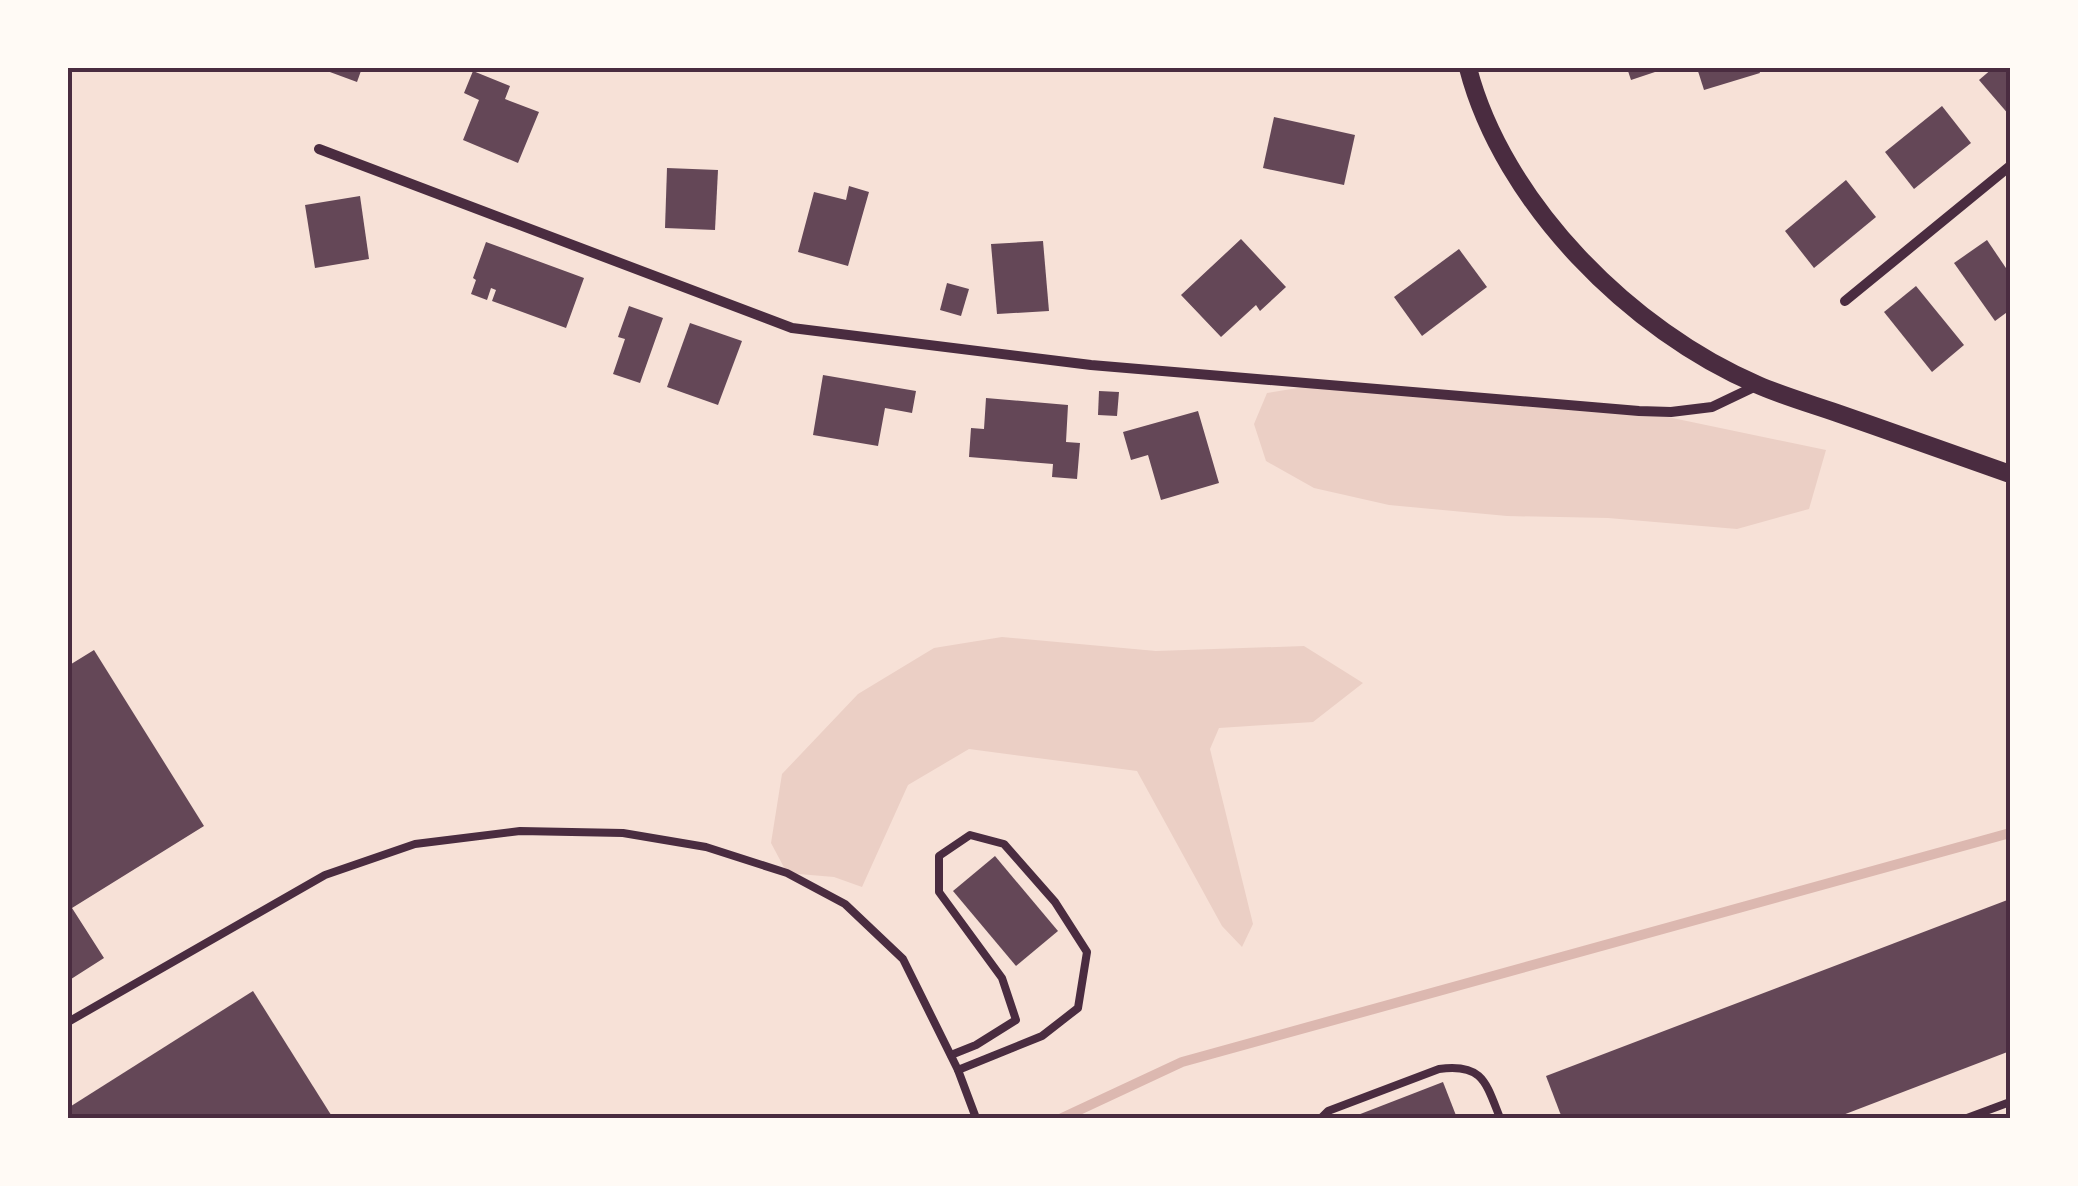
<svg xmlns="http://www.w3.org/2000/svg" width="2078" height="1186" viewBox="0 0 2078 1186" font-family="Raleway,sans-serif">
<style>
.green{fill:#ebcfc5}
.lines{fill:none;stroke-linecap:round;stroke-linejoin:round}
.stream{stroke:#dcb8b0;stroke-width:10}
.building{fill:#644757}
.service{stroke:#4a2c40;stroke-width:8}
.minor{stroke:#4a2c40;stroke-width:10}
.tertiary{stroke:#4a2c40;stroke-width:18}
.neatline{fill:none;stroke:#4a2c40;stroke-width:4}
</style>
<rect width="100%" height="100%" fill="#f7e1d7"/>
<g class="green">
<polygon points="1322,384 1639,411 1826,450 1809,509 1737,529 1608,518 1507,516 1389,505 1314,488 1266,461 1254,424 1267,393"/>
<polygon points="1002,637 1156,651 1304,646 1363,683 1313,722 1219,728 1210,749 1253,924 1242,947 1222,926 1137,771 969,749 908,785 862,887 834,877 787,873 771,843 782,774 858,694 934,648"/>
</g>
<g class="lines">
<polyline class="stream" points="1062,1118 1182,1062 2010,833"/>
</g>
<g class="building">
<polygon points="319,68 362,68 357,82"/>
<polygon points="1627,68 1667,68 1631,80"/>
<polygon points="1697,68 1758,68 1760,73 1704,90"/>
<polygon points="1993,68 2010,68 2010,116 1979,80"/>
<polygon points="473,71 510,86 505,99 539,112 518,163 463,140 479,100 464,93"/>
<polygon points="1942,106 1971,143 1914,189 1885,152"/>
<polygon points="1274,117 1355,135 1344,185 1263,168"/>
<polygon points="667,168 718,170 715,230 665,228"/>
<polygon points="1846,180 1876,217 1814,268 1785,231"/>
<polygon points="849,186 869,192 848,266 798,252 814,192 846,200"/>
<polygon points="360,196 369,259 315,268 305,205"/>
<polygon points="1241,239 1286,287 1260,311 1256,305 1221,337 1181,295"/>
<polygon points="1987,240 2010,274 2010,310 1995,321 1954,263"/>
<polygon points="1043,241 1049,311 997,314 991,244"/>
<polygon points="486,242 584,278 566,328 492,301 496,290 491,288 487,300 471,294 476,280 473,278"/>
<polygon points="1459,249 1487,287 1422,336 1394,297"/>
<polygon points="947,283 969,289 961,316 940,310"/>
<polygon points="1916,286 1964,345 1932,372 1884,312"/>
<polygon points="629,306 663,318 640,383 613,374 625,339 618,337"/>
<polygon points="690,323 742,341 718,405 667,387"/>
<polygon points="823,375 916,391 912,413 885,408 878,446 813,435"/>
<polygon points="1099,391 1119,392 1117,416 1098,415"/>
<polygon points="986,398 1068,405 1066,442 1080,443 1077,479 1052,477 1053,464 969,457 971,428 984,429"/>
<polygon points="1198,411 1219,483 1161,500 1148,455 1131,460 1123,432"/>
<polygon points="94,650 204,826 72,908 104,958 68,981 68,666"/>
<polygon points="995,856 1058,931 1016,966 953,891"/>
<polygon points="2010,899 2010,1051 1835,1118 1562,1118 1546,1076"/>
<polygon points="253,991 333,1118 68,1118 68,1108"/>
<polygon points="1443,1082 1457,1118 1350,1118"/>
</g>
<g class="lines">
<g class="service">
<polyline points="68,1022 325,875 415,844 520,831 623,833 706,847 787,873 845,904 903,959 958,1070 976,1118"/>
<polyline points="951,1055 976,1045 1016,1020 1002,978 939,892 939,856 970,835 1004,844 1055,902 1087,952 1078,1008 1042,1036 958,1070"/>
<path d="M1321,1118L1328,1111L1439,1069C1483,1063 1486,1083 1500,1118"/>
<polyline points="1967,1118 2010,1102"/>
</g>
<g class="minor">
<polyline points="319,149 792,328 1091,365 1639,411 1671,412 1712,407 1756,386"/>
<polyline points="1845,301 2010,166"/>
</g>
<path class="tertiary" d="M1468,68C1503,203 1631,331 1758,385C1783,396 1811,404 1837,413C1895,433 1953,454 2010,474"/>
</g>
<rect width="2078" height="1186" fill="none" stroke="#fffaf5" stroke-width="140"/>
<rect x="70" y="70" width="1938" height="1046" class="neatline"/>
</svg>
